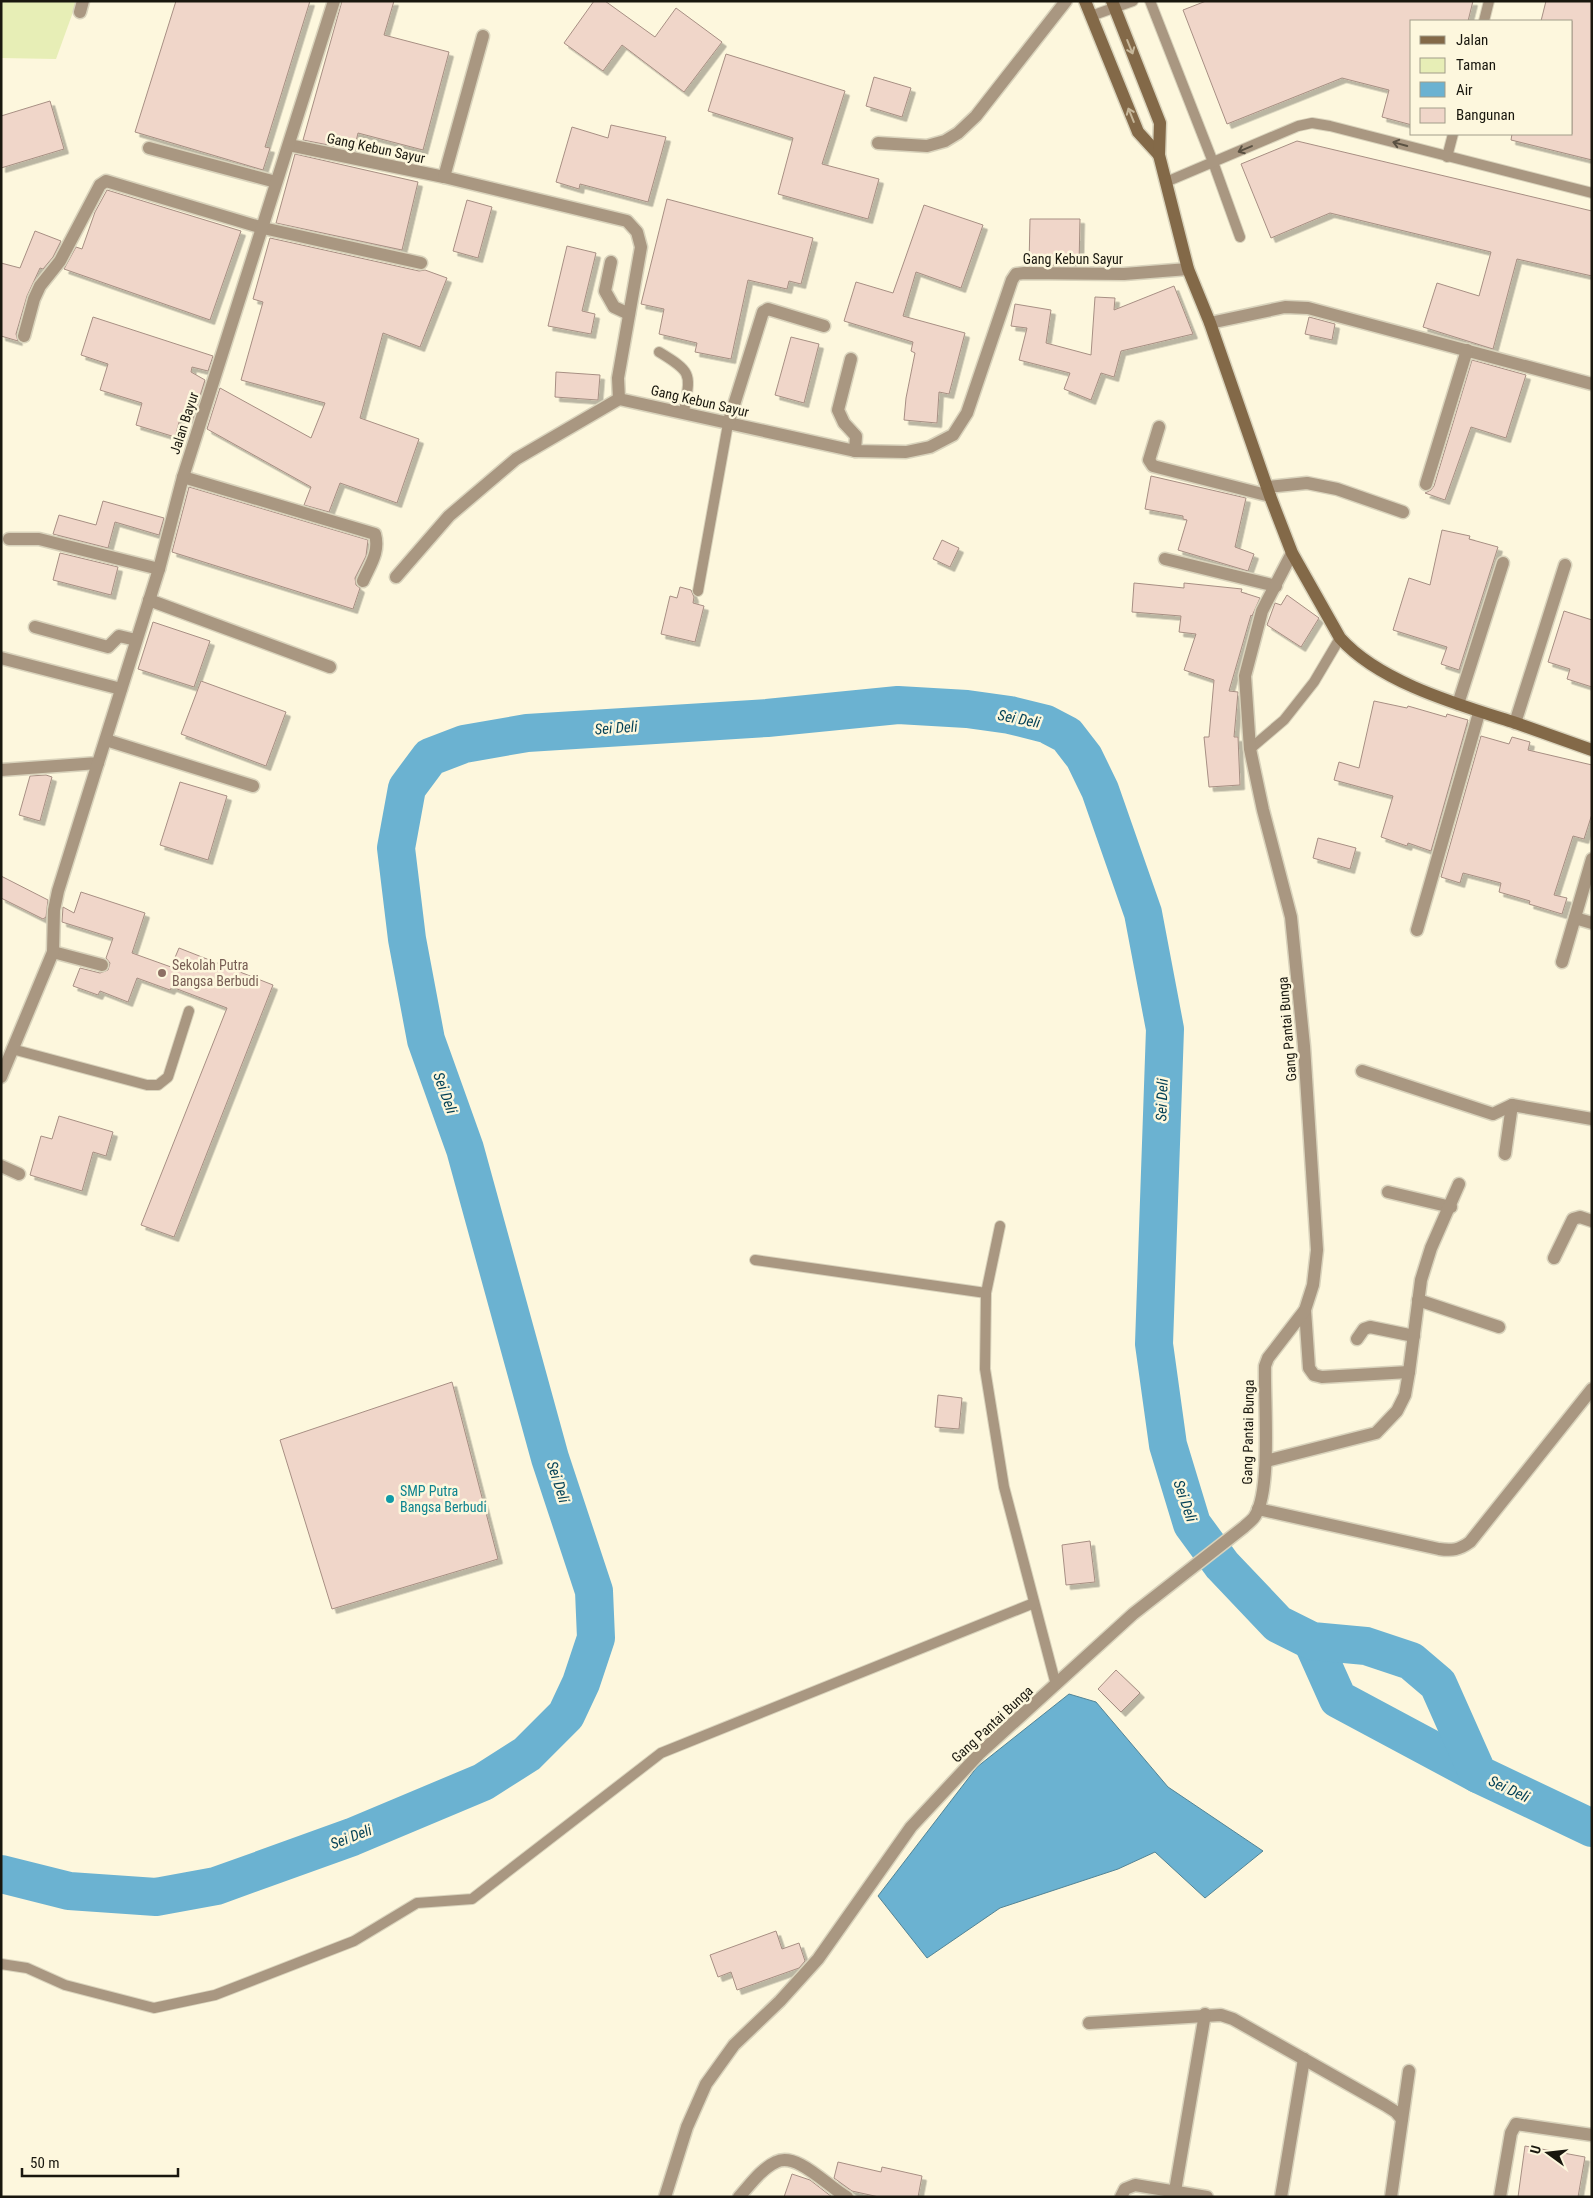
<svg xmlns="http://www.w3.org/2000/svg" width="1593" height="2198" viewBox="0 0 1593 2198" font-family="'Roboto Condensed',sans-serif">
<style>
.green{fill:#e7eeb6}
.water{fill:#6bb2d1;stroke:#528496}
.lines{fill:none;stroke-linecap:round;stroke-linejoin:round}
.river{stroke:#6bb2d1;stroke-width:38}
.building{fill:#f0d6c9;stroke:#a78f83;filter:url(#shadow)}
.lane-casing{stroke:#d9d3bc;stroke-width:12}
.street-casing{stroke:#d9d3bc;stroke-width:15}
.secondary-casing{stroke:#d9d3bc;stroke-width:15}
.lane{stroke:#a99781;stroke-width:10}
.street{stroke:#a99781;stroke-width:12}
.secondary{stroke:#836948;stroke-width:12}
.oneway{stroke:#c6b79a}
.oneway2{stroke:#5a5142}
.education-dot{fill:#8d6e63;stroke:#fdf7dd;stroke-width:2}
.culture-dot{fill:#0f9aa8;stroke:#fdf7dd;stroke-width:2}
.labels{text-anchor:middle;stroke-width:5;stroke-linejoin:round;paint-order:stroke}
.street-label{font-size:14px;fill:#19170e;stroke:#fdf7dd}
.education-label{font-size:14px;fill:#785e54;stroke:#fdf7dd;text-anchor:start}
.culture-label{font-size:14px;fill:#0d838f;stroke:#fdf7dd;text-anchor:start}
.water-label{font-size:15px;font-style:italic;fill:#003f55;stroke:#fdf7dd}
</style>
<defs>
<filter id="shadow"><feDropShadow dx="4.5" dy="4.5" stdDeviation="0" flood-color="#0004"/></filter>
</defs>
<rect width="100%" height="100%" fill="#fdf7dd"/>
<polygon class="green" points="1,1 77,1 56,59 1,58"/>
<polygon class="water" points="1069,1694 1096,1702 1168,1787 1263,1851 1205,1898 1155,1852 1118,1869 1000,1908 927,1958 878,1896 977,1767"/>
<g class="lines">
<g class="river">
<polyline points="1312,1641 1338,1699 1478,1774"/>
<polyline points="1,1874 69,1891 156,1897 216,1886 352,1837 483,1782 527,1754 566,1715 581,1683 596,1638 594,1591 550,1458 465,1149 426,1040 407,939 396,848 407,788 430,757 464,744 527,733 767,718 898,705 967,709 1010,715 1046,724 1067,735 1084,757 1100,790 1143,913 1165,1029 1154,1344 1168,1445 1192,1524 1222,1565 1278,1624 1312,1641 1366,1646 1411,1661 1438,1684 1478,1774 1592,1828"/>
</g>
</g>
<g class="building">
<polygon points="176,1 310,1 265,147 270,148 263,170 135,132"/>
<polygon points="342,1 394,1 384,35 449,52 423,150 358,133 354,150 303,140"/>
<polygon points="594,1 605,1 655,37 676,8 722,42 684,92 622,45 603,71 564,43"/>
<polygon points="1206,1 1473,1 1468,21 1412,21 1412,125 1382,117 1389,90 1342,78 1227,124 1183,10"/>
<polygon points="1546,1 1592,1 1592,160 1511,140 1512,134 1572,134 1572,21 1541,21"/>
<polygon points="726,54 845,91 822,164 879,179 868,219 778,194 793,138 708,111"/>
<polygon points="874,77 911,88 902,117 866,106"/>
<polygon points="50,101 64,149 1,168 1,116"/>
<polygon points="611,125 666,137 648,202 580,184 579,189 556,182 572,127 608,138"/>
<polygon points="1297,141 1592,211 1592,276 1517,259 1493,349 1423,327 1437,283 1479,296 1491,252 1330,213 1271,238 1241,164"/>
<polygon points="295,154 418,182 402,250 276,223"/>
<polygon points="107,190 241,231 210,320 64,269 76,247 82,249 95,212"/>
<polygon points="667,199 813,238 801,284 789,281 787,289 748,280 731,359 695,352 697,343 659,334 664,309 641,304"/>
<polygon points="467,200 492,207 478,258 453,251"/>
<polygon points="924,205 983,225 961,288 916,272 903,316 965,333 949,394 939,392 937,423 904,420 906,398 915,353 911,351 913,342 844,321 856,282 893,293"/>
<polygon points="1030,219 1080,219 1079,265 1029,265"/>
<polygon points="35,231 61,241 53,257 43,269 40,268 27,296 16,334 18,341 1,336 1,263 20,268"/>
<polygon points="270,238 419,271 425,270 447,278 420,347 383,333 360,418 419,439 397,503 340,483 329,512 304,505 311,487 207,429 220,388 311,438 325,403 241,380 263,302 253,299"/>
<polygon points="567,246 596,253 582,311 595,314 591,334 548,326"/>
<polygon points="1174,286 1193,334 1121,351 1114,377 1101,373 1091,400 1064,389 1070,373 1019,360 1027,328 1011,326 1015,304 1051,310 1046,343 1091,355 1095,297 1115,298 1114,310"/>
<polygon points="93,317 213,356 208,371 192,367 191,372 205,380 192,421 181,415 175,437 136,425 142,403 100,390 108,364 81,355"/>
<polygon points="1309,317 1335,324 1332,340 1305,334"/>
<polygon points="791,337 819,344 804,403 775,395"/>
<polygon points="1472,360 1526,375 1506,438 1471,427 1445,500 1425,493 1431,490 1434,486"/>
<polygon points="556,372 600,375 598,400 555,397"/>
<polygon points="1151,476 1246,498 1235,547 1254,554 1248,571 1178,550 1187,520 1183,519 1183,516 1145,509"/>
<polygon points="189,487 368,540 366,556 355,578 356,585 360,588 353,609 172,552"/>
<polygon points="103,501 164,518 159,535 115,522 108,548 53,534 59,515 96,525"/>
<polygon points="1442,530 1470,536 1469,539 1498,547 1459,670 1441,664 1447,647 1393,630 1409,578 1430,585"/>
<polygon points="942,540 959,548 950,567 933,559"/>
<polygon points="60,553 118,567 111,595 53,580"/>
<polygon points="1134,583 1184,588 1184,583 1242,589 1241,592 1260,598 1252,616 1251,615 1229,691 1238,692 1234,737 1238,737 1240,785 1209,787 1204,737 1209,737 1214,680 1184,670 1196,634 1179,632 1181,616 1132,612"/>
<polygon points="680,587 691,590 694,597 693,603 704,606 695,642 661,634 670,596 677,598"/>
<polygon points="1287,595 1319,618 1301,647 1267,625 1275,603 1281,605"/>
<polygon points="1564,611 1592,620 1592,687 1567,679 1570,669 1548,662"/>
<polygon points="153,622 210,641 194,687 138,669"/>
<polygon points="201,681 286,712 266,766 181,734"/>
<polygon points="1374,701 1407,708 1408,706 1446,717 1447,714 1468,720 1431,851 1408,843 1407,846 1381,837 1393,796 1334,780 1339,762 1359,768"/>
<polygon points="1481,736 1509,744 1512,737 1530,742 1528,750 1592,765 1592,814 1584,839 1573,836 1554,895 1567,898 1562,914 1529,904 1530,901 1499,892 1501,883 1463,873 1460,883 1441,877"/>
<polygon points="46,775 52,777 40,821 19,815 30,776"/>
<polygon points="180,782 227,796 208,860 160,845"/>
<polygon points="1318,838 1356,848 1350,869 1313,858"/>
<polygon points="1,876 48,900 46,917 43,919 1,898"/>
<polygon points="81,892 145,913 132,953 171,967 179,948 273,985 174,1237 141,1225 227,1008 172,987 170,990 137,978 128,1002 100,991 98,995 73,986 80,968 100,973 108,970 110,963 106,958 113,938 62,922 63,907 74,913"/>
<polygon points="59,1116 113,1132 106,1156 93,1152 82,1191 30,1175 41,1136 52,1139"/>
<polygon points="452,1382 498,1559 332,1609 280,1440"/>
<polygon points="938,1395 962,1398 959,1429 935,1427"/>
<polygon points="1090,1541 1095,1582 1066,1585 1062,1545"/>
<polygon points="1116,1670 1140,1693 1121,1712 1098,1689"/>
<polygon points="776,1931 782,1949 799,1943 805,1961 799,1968 737,1990 731,1972 718,1977 710,1955"/>
<polygon points="1525,2146 1585,2157 1578,2197 1518,2197"/>
<polygon points="838,2162 881,2172 882,2167 922,2176 918,2197 879,2197 852,2191 834,2178"/>
<polygon points="792,2174 810,2180 832,2197 784,2197"/>
</g>
<g class="lines">
<defs>
<g id="lane">
<polyline points="1150,1 1213,162 1240,237"/>
<polyline points="1091,16 1133,1"/>
<polyline points="1484,21 1489,1"/>
<polyline points="1447,157 1453,134"/>
<polyline points="1166,182 1298,126 1312,123 1330,126 1592,193"/>
<path d="M659,352C694,373 690,374 684,412"/>
<polyline points="698,591 728,424"/>
<polyline points="1250,749 1284,720 1314,682 1340,638"/>
<polyline points="12,1049 147,1085 158,1085 168,1077 189,1011"/>
<polyline points="1000,1226 986,1293 985,1369 1004,1487 1056,1685"/>
<polyline points="755,1260 986,1293"/>
<polyline points="1,1964 27,1968 65,1985 154,2008 215,1995 354,1941 417,1903 472,1899 661,1753 1034,1603"/>
</g>
<g id="street">
<polyline points="80,12 83,1"/>
<polyline points="878,143 927,146 945,141 958,133 976,116 1066,1"/>
<polyline points="289,145 444,177 627,221 637,232 641,247 618,378 619,399 855,451 906,452 930,447 953,435 967,413 1012,280 1016,274 1024,273 1124,274 1188,269"/>
<polyline points="149,148 276,182"/>
<polyline points="444,177 483,36"/>
<polyline points="611,262 605,291 614,307 629,314"/>
<polyline points="1210,323 1285,307 1308,308 1592,384"/>
<polyline points="24,336 34,299 40,286 60,261 100,185 106,181 263,228 421,263"/>
<polyline points="851,359 838,410 844,423 856,436 855,451"/>
<polyline points="728,424 763,312 768,309 824,326"/>
<polyline points="1159,427 1149,460 1153,466 1270,496"/>
<path d="M183,477L375,534C380,552 370,565 363,581"/>
<polyline points="1426,484 1467,350"/>
<polyline points="1268,487 1307,483 1337,489 1403,512"/>
<polyline points="9,539 39,539 159,569"/>
<polyline points="1165,559 1276,586"/>
<polyline points="396,577 449,516 516,459 619,399"/>
<polyline points="149,600 330,667"/>
<polyline points="35,627 108,647 119,636 136,640"/>
<polyline points="1,658 121,689"/>
<polyline points="1458,704 1503,563"/>
<polyline points="1515,723 1565,565"/>
<polyline points="106,740 253,786"/>
<polyline points="1,770 98,763 159,569 183,477 334,1"/>
<polyline points="1575,918 1592,923"/>
<polyline points="1417,930 1479,713"/>
<polyline points="53,952 102,965"/>
<polyline points="1562,962 1592,859"/>
<polyline points="1362,1071 1493,1114 1512,1105 1592,1119"/>
<polyline points="1,1077 53,952 54,910 58,891 98,763"/>
<polyline points="1505,1154 1512,1105"/>
<polyline points="1,1166 19,1174"/>
<polyline points="1388,1192 1451,1207"/>
<polyline points="1554,1258 1573,1219 1580,1217 1592,1221"/>
<polyline points="1418,1300 1499,1327"/>
<polyline points="1305,1310 1309,1368 1314,1375 1322,1377 1409,1372"/>
<polyline points="1357,1339 1364,1329 1370,1327 1414,1336"/>
<polyline points="1266,1461 1376,1433 1397,1411 1405,1395 1409,1372 1421,1280 1431,1248 1459,1184"/>
<path d="M1258,1509L1439,1549C1452,1551 1459,1550 1470,1542L1592,1389"/>
<polyline points="1089,2023 1221,2015 1233,2019 1385,2105 1396,2112 1402,2119"/>
<polyline points="1175,2191 1205,2014"/>
<path d="M665,2197L687,2127L706,2084L734,2045L780,2001L818,1959L911,1827L980,1753L1133,1614L1244,1527C1248,1523 1253,1520 1255,1516C1272,1489 1264,1400 1265,1366L1268,1358L1305,1310L1313,1285L1317,1250L1304,1046L1291,917L1263,810L1250,749L1245,676L1262,611L1292,553"/>
<path d="M739,2197C750,2185 761,2169 776,2162C797,2151 829,2188 847,2197"/>
<polyline points="1121,2197 1125,2189 1135,2185 1207,2197"/>
<polyline points="1281,2197 1304,2059"/>
<polyline points="1391,2197 1409,2071"/>
<polyline points="1500,2197 1511,2133 1516,2124 1592,2135"/>
</g>
<g id="secondary">
<polyline points="1085,1 1138,132 1159,155"/>
<path d="M1112,1L1160,123L1159,155L1188,269L1210,323L1270,496L1292,553L1340,638C1380,683 1460,705 1516,723C1542,732 1567,741 1592,750"/>
</g>
</defs>
<use href="#lane" class="lane-casing"/>
<use href="#street" class="street-casing"/>
<use href="#secondary" class="secondary-casing"/>
<use href="#lane" class="lane"/>
<use href="#street" class="street"/>
<use href="#secondary" class="secondary"/>
</g>
<defs><path id="oneway-shaft" d="M-6 0H5M1.5-3L5.5 0L1.5 3" fill="none" stroke-width="1.6" stroke-linecap="round" stroke-linejoin="round" transform="scale(1.25)"/></defs>
<g class="oneway">
<use href="#oneway-shaft" transform="translate(1130 47) rotate(68)"/>
<use href="#oneway-shaft" transform="translate(1131 115) rotate(-112)"/>
</g>
<g class="oneway2">
<use href="#oneway-shaft" transform="translate(1400 144) rotate(-165)"/>
<use href="#oneway-shaft" transform="translate(1245 149) rotate(157)"/>
</g>
<circle class="education-dot" cx="162" cy="973" r="5"/>
<circle class="culture-dot" cx="390" cy="1499" r="5"/>
<g class="labels">
<g class="street-label">
<text transform="translate(376 148) rotate(12)" y="5">Gang Kebun Sayur</text>
<text x="1073" y="264">Gang Kebun Sayur</text>
<text transform="translate(700 401) rotate(13)" y="5">Gang Kebun Sayur</text>
<text transform="translate(184 423) rotate(-72)" y="5">Jalan Bayur</text>
<text transform="translate(1287 1029) rotate(-95)" y="5">Gang Pantai Bunga</text>
<text transform="translate(1248 1432) rotate(-89)" y="5">Gang Pantai Bunga</text>
<text transform="translate(992 1724) rotate(-43)" y="5">Gang Pantai Bunga</text>
</g>
<g class="education-label">
<text x="172" y="970">Sekolah Putra<tspan x="172" dy="16">Bangsa Berbudi</tspan></text>
</g>
<g class="culture-label">
<text x="400" y="1496">SMP Putra<tspan x="400" dy="16">Bangsa Berbudi</tspan></text>
</g>
<g class="water-label">
<text transform="translate(1019 719) rotate(11)" y="5">Sei Deli</text>
<text transform="translate(616 728) rotate(-4)" y="5">Sei Deli</text>
<text transform="translate(445 1093) rotate(70)" y="5">Sei Deli</text>
<text transform="translate(1162 1100) rotate(-88)" y="5">Sei Deli</text>
<text transform="translate(558 1482) rotate(72)" y="5">Sei Deli</text>
<text transform="translate(1185 1501) rotate(71)" y="5">Sei Deli</text>
<text transform="translate(1509 1789) rotate(25)" y="5">Sei Deli</text>
<text transform="translate(351 1837) rotate(-21)" y="5">Sei Deli</text>
</g>
</g>
<rect width="1593" height="2198" fill="none" stroke="#19170e" stroke-width="5"/>
<rect x="1410" y="20" width="162" height="115" fill="#fdf7dd" stroke="#a29d8a"/>
<rect x="1420" y="36" width="25" height="8" fill="#836948" stroke="#a29d8a"/>
<text x="1456" y="45" font-size="15" fill="#19170e">Jalan</text>
<rect x="1420" y="58" width="25" height="15" fill="#e7eeb6" stroke="#a29d8a"/>
<text x="1456" y="70" font-size="15" fill="#19170e">Taman</text>
<rect x="1420" y="82" width="25" height="15" fill="#6bb2d1" stroke="#a29d8a"/>
<text x="1456" y="95" font-size="15" fill="#19170e">Air</text>
<rect x="1420" y="108" width="25" height="15" fill="#f0d6c9" stroke="#a29d8a"/>
<text x="1456" y="120" font-size="15" fill="#19170e">Bangunan</text>
<g transform="translate(1548 2153) rotate(285)" stroke="#fdf7dd" stroke-width="4" paint-order="stroke">
<path d="M0-4L9 19L0 12L-9 19Z" fill="#19170e"/>
<text y="-8" font-size="14" font-weight="bold" text-anchor="middle" fill="#19170e">U</text>
</g>
<path d="M22 2168v8h156v-8" fill="none" stroke="#19170e" stroke-width="2.5"/>
<text x="30" y="2168" font-size="15" fill="#19170e" stroke="#fdf7dd" stroke-width="4" paint-order="stroke">50 m</text>
</svg>
